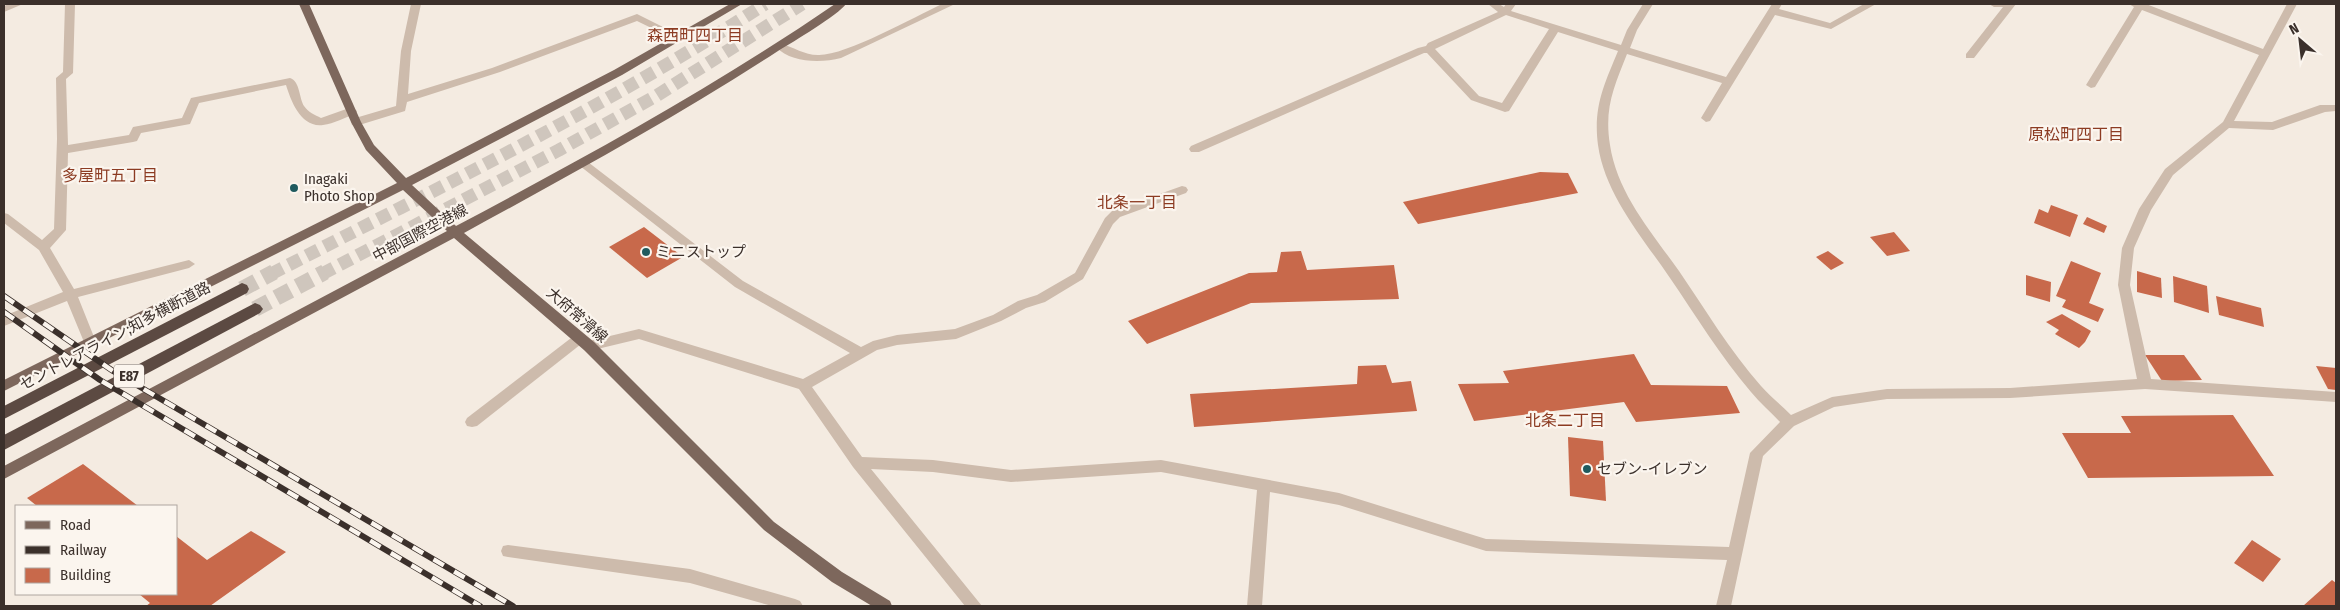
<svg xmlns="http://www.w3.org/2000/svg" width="2340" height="610" viewBox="0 0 2340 610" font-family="'Fira Sans Condensed','Noto Sans JP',sans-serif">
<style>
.building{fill:#c8694b}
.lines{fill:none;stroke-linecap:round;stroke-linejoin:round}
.highway-tunnel-far1{stroke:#cfc6bd;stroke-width:13;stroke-dasharray:13 7;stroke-linecap:butt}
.highway-tunnel{stroke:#cfc6bd;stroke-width:16;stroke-dasharray:16 8;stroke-linecap:butt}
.minor{fill:#cdbbac;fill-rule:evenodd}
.major{fill:#7d675c;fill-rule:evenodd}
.highway{fill:#5c4a42;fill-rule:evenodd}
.rail-casing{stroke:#3b302b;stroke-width:6}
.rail{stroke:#fbf5ee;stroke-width:4.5;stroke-dasharray:12;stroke-linecap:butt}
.poi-dot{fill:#1f5a5e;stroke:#fbf5ee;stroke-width:2}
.labels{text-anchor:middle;stroke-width:4.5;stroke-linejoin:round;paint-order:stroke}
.shield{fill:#fbf5ee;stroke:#756b66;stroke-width:1}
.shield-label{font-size:14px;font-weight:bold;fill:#3b302b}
.poi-label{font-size:15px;fill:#3b302b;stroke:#fbf5ee;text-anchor:start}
.street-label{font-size:15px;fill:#3b302b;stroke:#fbf5ee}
.neighbourhood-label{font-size:16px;fill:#8c3b22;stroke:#fbf5ee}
</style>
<rect width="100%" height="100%" fill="#f4ebe1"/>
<g class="building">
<polygon points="1540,172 1568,173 1578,193 1418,224 1403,202"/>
<polygon points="2051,205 2078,215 2070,237 2034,223 2039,209 2048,213"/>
<polygon points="2087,217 2107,226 2104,233 2083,224"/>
<polygon points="644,227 683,257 647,278 609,247"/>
<polygon points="1894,232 1910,251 1887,256 1870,237"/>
<polygon points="1301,251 1307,270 1394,265 1399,299 1251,303 1147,344 1128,321 1249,273 1277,272 1281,252"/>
<polygon points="1828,251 1844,263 1831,270 1816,257"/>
<polygon points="2071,261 2101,273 2089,303 2104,309 2098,322 2062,307 2066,300 2056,296"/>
<polygon points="2137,271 2161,278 2162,298 2137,292"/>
<polygon points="2026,275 2051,282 2050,302 2026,295"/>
<polygon points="2173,276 2207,286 2209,313 2174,302"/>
<polygon points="2216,296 2261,308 2264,327 2219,315"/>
<polygon points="2062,314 2091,331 2085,342 2079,348 2055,334 2059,330 2046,322"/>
<polygon points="1634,354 1651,385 1727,386 1740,413 1636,422 1624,402 1474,421 1458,384 1509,383 1503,371"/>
<polygon points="2145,355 2184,355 2202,380 2162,381"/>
<polygon points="1386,365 1392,383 1411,381 1417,411 1194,427 1190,394 1357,384 1358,366"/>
<polygon points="2316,366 2336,368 2336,390 2328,389"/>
<polygon points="2233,415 2274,476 2088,478 2062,433 2131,433 2121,416"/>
<polygon points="1568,437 1603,441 1606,501 1570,496"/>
<polygon points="83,464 138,506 37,506 27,498"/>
<polygon points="251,531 286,552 210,606 146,606 150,603 139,594 176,594 176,536 207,560"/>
<polygon points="2252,540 2281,559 2263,582 2234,563"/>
<polygon points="2332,580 2336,583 2336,606 2303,606"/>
</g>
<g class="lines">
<g class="highway-tunnel-far1">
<path d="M271,274C438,188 608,106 765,4"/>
<polyline points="322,274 559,150 656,96 802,4"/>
</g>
<g class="highway-tunnel">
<polyline points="242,289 274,272"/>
<polyline points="255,309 325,272"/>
</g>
<g class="minor">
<polygon points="9,4 23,4 4,12 4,6"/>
<path d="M65,4H75L73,73L66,79L68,145L129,135L133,127L182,118L191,98L290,78C300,81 299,98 304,106C308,112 315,115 321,118L352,107L357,111L356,114C345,117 334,124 323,125C301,128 291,101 286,85L199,103L190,124L141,133L137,141L133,142L68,153L66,230L50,248L74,289L189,260L195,264L189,268L78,297L96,342L95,346H85L84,342L67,301L4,326V316L63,292L39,250L4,223V213L8,214L42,240L54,229L57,139L56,78L63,72Z"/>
<polygon points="411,4 421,4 411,51 408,94 492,68 637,14 685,38 684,40 676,40 637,21 500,72 407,102 405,111 356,126 352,125 351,122 352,119 396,106 401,51"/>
<path d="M942,4H955L841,58C821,63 791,63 776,47L781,44C794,47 804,55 818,55C845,56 914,17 942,4Z"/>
<path d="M1488,4H1499L1504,7L1506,4H1516L1511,11L1621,45L1627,30L1643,4H1653L1637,30L1630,48L1726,77L1772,4H1782L1779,9L1830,23L1864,4H1876L1831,29L1775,15L1710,121L1706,122L1701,118L1722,83L1627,54C1614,87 1604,108 1610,145C1617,193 1652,233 1679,271C1705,309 1730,351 1761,386C1770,396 1781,405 1791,415L1832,397L1887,389L2010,388L2137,379L2118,285L2122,248L2139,209L2165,169L2223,122L2259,55L2142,10L2095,87L2091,88L2086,85L2134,7L2129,4H2146L2263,49L2287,4H2297L2234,121L2272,122L2320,105H2336V111L2325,112L2273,130L2229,128L2173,175L2151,210L2134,248L2130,285L2151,379L2336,392V402L2145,389L2010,398L1887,399L1834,407L1794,426L1763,456L1731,606H1716L1727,560L1486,551L1339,505L1270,492L1262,606H1247L1257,490L1161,472L1011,482L933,472L871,469L982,606H965L853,467L799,389L639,339L589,351L584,350L583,346L584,342L589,341L639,329L803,379L850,353L735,287L580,166L578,163L584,159L743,281L861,347L873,341L897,335L955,329L993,315L1018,301L1037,295L1075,273L1105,218L1112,211L1182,186L1186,187L1188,190L1186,193L1120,217L1113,224L1083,279L1045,302L1026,308L1001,321L956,339L897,345L877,350L812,387L862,457L933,460L1011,470L1161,460L1339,493L1486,539L1729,547L1750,453L1780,422C1771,412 1760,403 1751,392C1721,357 1696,316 1670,278C1643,238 1605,195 1598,145C1593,107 1604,85 1618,51L1558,32L1509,111L1505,112L1471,100L1427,53H1424L1199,152H1191L1189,149L1191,146L1418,48L1426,46L1428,43L1498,12ZM1506,15L1549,29L1502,103L1479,96L1435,49Z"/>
<polygon points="1989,4 2016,4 1974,58 1966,58 1966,54 2003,7 1994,7"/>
<polygon points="580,333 585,335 586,338 585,341 477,426 472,427 467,426 465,422 467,418 575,335"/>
<polygon points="508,545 690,569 795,599 800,601 803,606 772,606 690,583 508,557 503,556 501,551 503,546"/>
</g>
<path class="major" d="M299,4H309L361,122L374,145L406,178L614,70L730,4H742L622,75L412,185L456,226C586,157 714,87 835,4H846C838,15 793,42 778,51C677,117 570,175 464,233L594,342L774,522L842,572L890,601L892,606H872L832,582L764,530L584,350L454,238L4,479V466L447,231L403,190L4,391V380L397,183L366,150L351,122Z"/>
<g class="highway">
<polygon points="242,283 247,285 249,289 247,293 4,419 4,406"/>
<polygon points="255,303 260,305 263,309 260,313 4,450 4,435"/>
</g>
<defs>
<g id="rail">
<polyline points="4,296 113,371 513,606"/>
<polyline points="4,312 100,380 480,606"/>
</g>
</defs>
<use href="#rail" class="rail-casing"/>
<use href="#rail" class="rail"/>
</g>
<g class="poi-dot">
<circle cx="294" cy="188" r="5"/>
<circle cx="646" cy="252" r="5"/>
<circle cx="1587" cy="469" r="5"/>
</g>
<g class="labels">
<rect class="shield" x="114" y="364.5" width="30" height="23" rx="4"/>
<g class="shield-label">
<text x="129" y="381">E87</text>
</g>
<g class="poi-label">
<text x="304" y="184">Inagaki<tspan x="304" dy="17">Photo Shop</tspan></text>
<text x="656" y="257">ミニストップ</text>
<text x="1597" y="474">セブン-イレブン</text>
</g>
<g class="street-label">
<text transform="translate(420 233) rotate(-28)" y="5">中部国際空港線</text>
<text transform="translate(577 315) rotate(41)" y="5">大府常滑線</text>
<text transform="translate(115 336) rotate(-28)" y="5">セントレアライン;知多横断道路</text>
</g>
<g class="neighbourhood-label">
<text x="695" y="41">森西町四丁目</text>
<text x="2076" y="140">原松町四丁目</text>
<text x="110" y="181">多屋町五丁目</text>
<text x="1137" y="208">北条一丁目</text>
<text x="1565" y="426">北条二丁目</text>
</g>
</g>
<rect width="2340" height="610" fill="none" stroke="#3b302b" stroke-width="10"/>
<rect x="15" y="505" width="162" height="90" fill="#fbf5ee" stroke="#aea6a0"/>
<rect x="25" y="521" width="25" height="8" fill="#7d675c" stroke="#aea6a0"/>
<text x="60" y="530" font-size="15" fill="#3b302b">Road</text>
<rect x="25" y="546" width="25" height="8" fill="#3b302b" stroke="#aea6a0"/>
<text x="60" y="555" font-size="15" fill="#3b302b">Railway</text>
<rect x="25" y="568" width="25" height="15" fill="#c8694b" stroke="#aea6a0"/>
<text x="60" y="580" font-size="15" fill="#3b302b">Building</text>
<g transform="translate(2300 40) rotate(332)" stroke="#fbf5ee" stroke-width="4" paint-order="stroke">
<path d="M0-4L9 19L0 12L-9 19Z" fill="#3b302b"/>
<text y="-8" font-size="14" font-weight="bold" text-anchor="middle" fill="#3b302b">N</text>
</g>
</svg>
